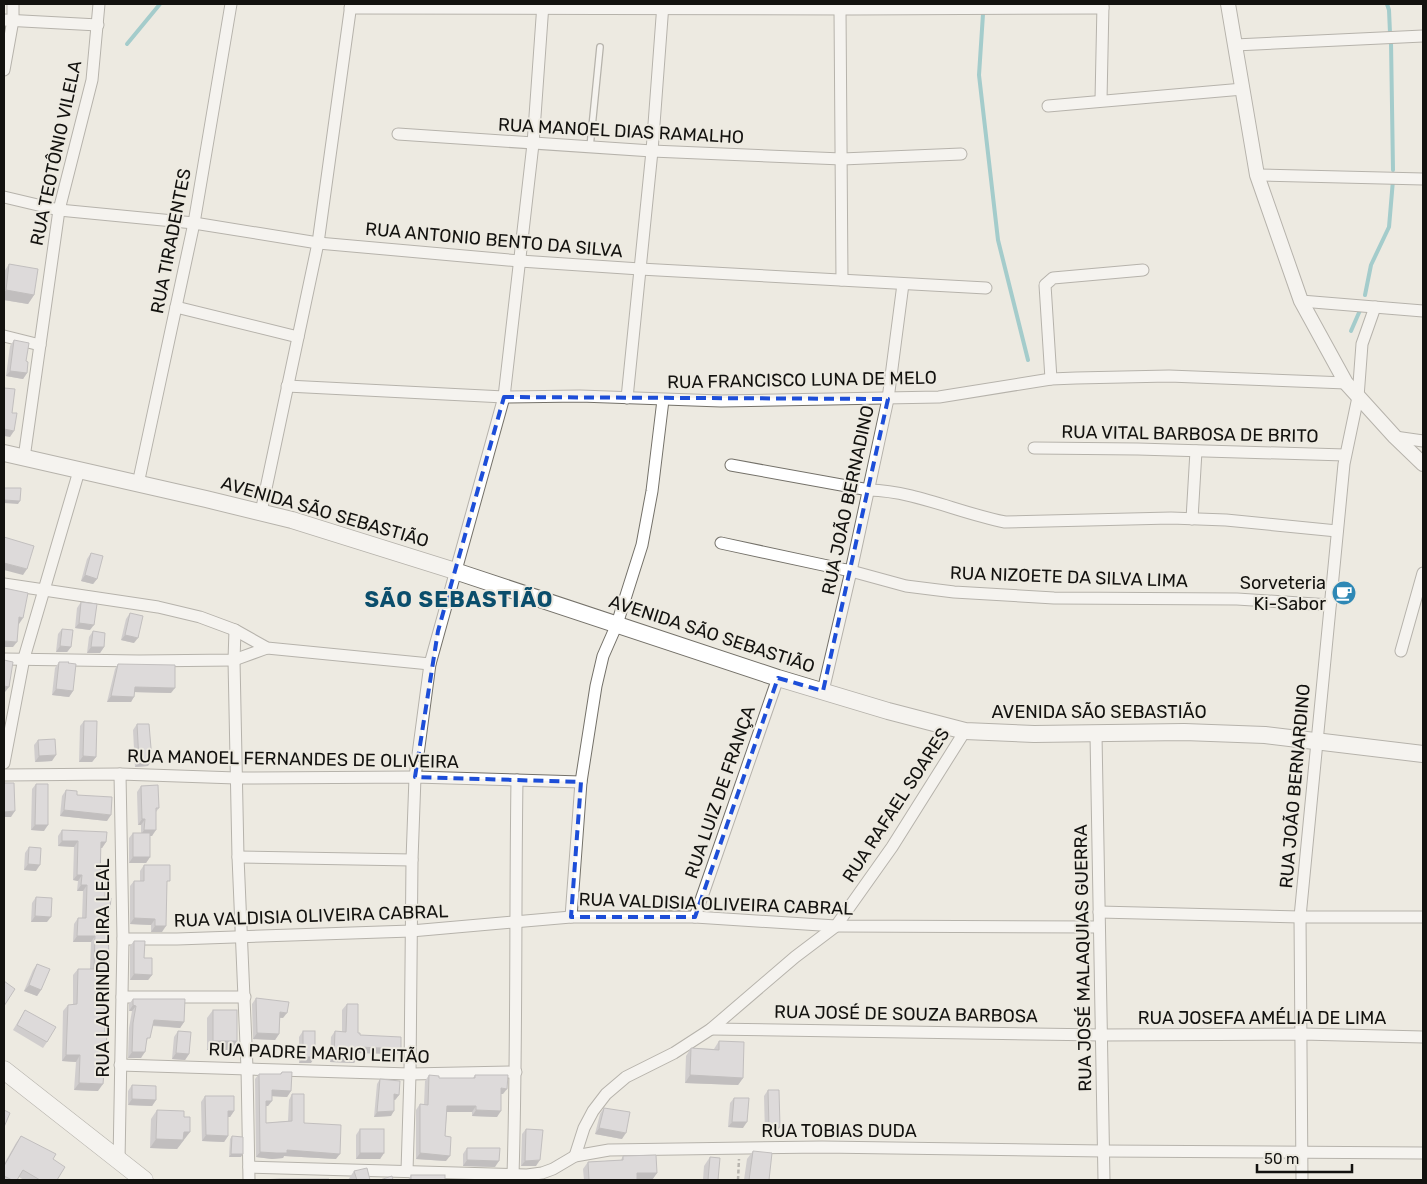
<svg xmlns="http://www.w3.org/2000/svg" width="1427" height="1184" viewBox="0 0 1427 1184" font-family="Rubik,sans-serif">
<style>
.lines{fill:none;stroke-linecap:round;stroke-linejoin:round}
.stream{stroke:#4ca8b0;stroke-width:4}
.service-casing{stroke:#747169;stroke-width:8}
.minor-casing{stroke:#747169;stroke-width:13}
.tertiary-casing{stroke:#747169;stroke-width:16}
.secondary-casing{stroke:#747169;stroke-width:18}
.primary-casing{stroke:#747169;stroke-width:19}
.path{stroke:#797771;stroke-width:2.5;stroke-dasharray:4 2.5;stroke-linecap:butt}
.service{stroke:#fff;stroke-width:5.5}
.minor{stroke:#fff;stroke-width:11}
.tertiary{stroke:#fff;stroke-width:14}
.secondary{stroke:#fff;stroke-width:16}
.primary{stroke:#fff;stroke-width:18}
.wall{fill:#adabb3}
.shaded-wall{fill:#8d8b92}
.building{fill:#c9c7d0;stroke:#8d8b92}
.marked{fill:none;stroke:#1d4ed8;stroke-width:4;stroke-dasharray:10 6;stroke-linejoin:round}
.labels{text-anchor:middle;stroke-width:4;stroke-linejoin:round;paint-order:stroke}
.street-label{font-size:18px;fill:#13120f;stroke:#edeae1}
.poi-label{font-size:18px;fill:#13120f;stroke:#edeae1;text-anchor:end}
.district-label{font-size:22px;font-weight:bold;letter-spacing:1px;fill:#0b4e6c;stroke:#edeae1}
</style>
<rect width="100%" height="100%" fill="#edeae1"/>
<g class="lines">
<g class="stream">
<polyline points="1387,4 1389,10 1390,33"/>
<polyline points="983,14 979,75 998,240 1028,360"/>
<polyline points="1391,42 1393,170"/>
<polyline points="127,44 160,4"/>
<polyline points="1365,295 1371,265 1389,227 1393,180"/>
<polyline points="1351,331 1361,308"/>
</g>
<defs>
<polyline id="service" points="590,147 600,47"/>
<g id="minor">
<path d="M350,8C601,8 852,10 1103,8"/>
<polyline points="840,10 842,280"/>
<polyline points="4,20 98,25"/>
<polyline points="1235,45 1423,36"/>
<polyline points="4,70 13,20 13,4"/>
<polyline points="1101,100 1103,4"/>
<polyline points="1048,106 1243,89"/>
<polyline points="398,134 652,151 842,159 961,154"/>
<polyline points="1257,175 1423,179"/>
<polyline points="4,197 59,210 194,223 318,243 520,261 640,269 986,288"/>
<polyline points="1301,301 1423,311"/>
<polyline points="176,307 298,337"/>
<polyline points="4,336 40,345"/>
<polyline points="1051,379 1045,285 1053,278 1143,270"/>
<polyline points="287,386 504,397 580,396 721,401 939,397 1051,379 1076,378 1169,376 1346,383"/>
<polyline points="627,398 652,151 663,4"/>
<polyline points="1395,437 1423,441"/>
<polyline points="1034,448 1138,449 1345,455"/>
<polyline points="24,458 59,210 92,80 99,4"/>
<path d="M731,465L869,490C915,491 959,513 1005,522L1171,518L1226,520L1337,531"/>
<polyline points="138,484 194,223 231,4"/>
<polyline points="261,512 318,243 351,4"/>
<polyline points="1192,519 1196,451"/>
<polyline points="721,543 851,571 906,586 954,592 1054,598 1237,599 1330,605"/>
<polyline points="4,584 158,607 200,617 235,630 267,648 430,664"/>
<polyline points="235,630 234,660 238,857 247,1068 249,1180"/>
<polyline points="1401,651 1423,573"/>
<polyline points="4,659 139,661 234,660 267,648"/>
<polyline points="823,691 851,571 888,399 903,284"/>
<polyline points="1096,735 1104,1180"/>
<polyline points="4,763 24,658 79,471"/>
<polyline points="4,775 120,774 236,778 415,777 581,782"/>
<polyline points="238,857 412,860"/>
<polyline points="1099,912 1300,917 1423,917"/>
<polyline points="571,917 581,782 596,686 603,656 617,624 642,545 652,491 663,400"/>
<polyline points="695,917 778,678"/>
<polyline points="123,939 177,939 411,931 571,917 695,917 836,926 1099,927"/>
<polyline points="122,997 245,997"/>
<polyline points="711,1029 1102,1035 1302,1034 1423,1037"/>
<polyline points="120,1065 410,1074 516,1072"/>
<polyline points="575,1156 584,1128 593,1111 606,1094 626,1077 674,1053 711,1029 795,957 836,926 892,847 965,731"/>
<polyline points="119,1161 123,939 120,774"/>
<polyline points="249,1167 527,1175 542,1173 553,1169 575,1156 609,1150 822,1147 1104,1151 1423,1153"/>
<polyline points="407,1171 410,1074 412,860 415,777 430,664 504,397 533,144 543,4"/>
<path d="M513,1175C517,1044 515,912 517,780"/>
<polyline points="1302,1180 1300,917 1344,464 1358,397 1362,344 1375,307"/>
</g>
<polyline id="tertiary" points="1228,4 1257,175 1301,301 1346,383 1395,437 1423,464"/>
<polyline id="secondary" points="4,453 206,499 292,520 455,571 778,678 888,711 965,731 1034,734 1184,732 1265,735 1423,754"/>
<polyline id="primary" points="4,1070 144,1180"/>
</defs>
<use href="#service" class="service-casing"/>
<use href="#minor" class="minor-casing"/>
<use href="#tertiary" class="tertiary-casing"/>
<use href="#secondary" class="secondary-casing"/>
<use href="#primary" class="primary-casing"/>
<polyline class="path" points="738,1180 739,1159"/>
<use href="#service" class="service"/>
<use href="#minor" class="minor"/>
<use href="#tertiary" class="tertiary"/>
<use href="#secondary" class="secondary"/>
<use href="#primary" class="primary"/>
</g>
<g class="wall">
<polygon points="9,264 34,295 28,304 4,300 4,272"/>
<polygon points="14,340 26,361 27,373 23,379 6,376 10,346"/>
<polygon points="91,553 97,579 93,584 81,581 87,559"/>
<polygon points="81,602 90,630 75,628 77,608"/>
<polygon points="130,613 134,643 121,640 126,619"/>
<polygon points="62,629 71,647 67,652 56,652 58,634"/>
<polygon points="93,631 104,647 100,653 87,653 89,637"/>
<polygon points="59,662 73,691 69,697 52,695 55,668"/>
<polygon points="118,664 171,693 135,692 131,702 107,702 115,669"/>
<polygon points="84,721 96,757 92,762 79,762 80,726"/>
<polygon points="137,724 148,766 135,767 133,730"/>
<polygon points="38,740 52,761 35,762 34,745"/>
<polygon points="36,784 44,831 31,830 32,789"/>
<polygon points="141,786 159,808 156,812 152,836 150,836 150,857 146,863 129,863 129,838 133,833 141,833 141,825 138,825 137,792"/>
<polygon points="66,790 77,795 107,821 60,816 62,796"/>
<polygon points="62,830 106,842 102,848 101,848 100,876 105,897 110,909 108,911 109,970 105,976 99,976 98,1091 74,1090 76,1062 62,1061 63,1011 68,1005 73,1005 73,975 78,969 90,969 91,942 73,942 74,924 78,918 82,918 83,891 77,891 78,881 73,880 74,847 58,846 58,836"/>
<polygon points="29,847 36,871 24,870 25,853"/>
<polygon points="144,865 167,885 162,932 151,932 151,925 130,924 130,886 134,881 140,881 140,871"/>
<polygon points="36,897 47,922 31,922 32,903"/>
<polygon points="134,941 144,958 152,975 148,980 130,980 130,946"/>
<polygon points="37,964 41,990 37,996 24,991 33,970"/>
<polygon points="256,998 283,1018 280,1018 279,1034 275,1040 253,1039 252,1004"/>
<polygon points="133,999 184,1022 180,1028 152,1026 141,1058 128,1058 129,1028 132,1011 129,1011 129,1004"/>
<polygon points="347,1004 358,1033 360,1035 397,1054 359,1053 358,1057 354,1063 330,1062 331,1037 335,1031 342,1032 342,1010"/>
<polygon points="25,1010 47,1042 43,1048 13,1030"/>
<polygon points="213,1010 237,1041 231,1050 207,1050 207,1018"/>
<polygon points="178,1031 189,1054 185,1060 172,1059 174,1037"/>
<polygon points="303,1031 311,1063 299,1063 299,1037"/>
<polygon points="719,1041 743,1078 738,1085 685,1083 686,1056 691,1048 714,1049"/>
<polygon points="282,1072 291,1091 287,1097 272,1096 268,1106 266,1106 266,1123 288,1121 289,1100 292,1094 304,1123 336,1159 284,1156 283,1158 272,1159 256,1157 255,1079 259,1074 280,1074"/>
<polygon points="429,1075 439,1078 473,1078 475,1075 503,1094 501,1094 497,1117 472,1116 472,1112 447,1112 445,1136 446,1161 416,1159 416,1110 420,1104 424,1105 425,1081"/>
<polygon points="380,1079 399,1095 395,1100 394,1100 391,1116 374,1117 377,1084"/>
<polygon points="132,1085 156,1100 152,1106 128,1105 128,1091"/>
<polygon points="768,1090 776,1133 765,1134 764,1096"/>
<polygon points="205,1096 234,1111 230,1117 228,1117 228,1136 224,1142 202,1141 201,1102"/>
<polygon points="734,1098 743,1128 728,1127 730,1103"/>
<polygon points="604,1108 622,1139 595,1134 600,1114"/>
<polygon points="157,1110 184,1141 183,1141 177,1149 150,1148 151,1119"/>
<polygon points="360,1129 384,1153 380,1159 356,1159 356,1135"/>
<polygon points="526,1129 536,1166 521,1166 522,1134"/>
<polygon points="21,1136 53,1159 57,1180 24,1180 19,1177 17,1180 4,1180 4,1164 16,1143"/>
<polygon points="232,1136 241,1157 229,1157 230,1139"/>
<polygon points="467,1148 495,1167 463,1166 463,1154"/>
<polygon points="753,1151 769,1180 744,1180 747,1159"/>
<polygon points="623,1156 657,1173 652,1180 584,1180 583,1169 588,1162 621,1160"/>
<polygon points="710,1157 718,1180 703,1180 704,1166"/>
<polygon points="354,1171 370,1180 348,1180"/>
<polygon points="411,1175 445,1180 408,1180"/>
</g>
<g class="shaded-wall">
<polygon points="6,290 34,295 28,304 4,300 4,293"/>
<polygon points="10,371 27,373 23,379 6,376"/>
<polygon points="4,429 14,431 10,437 4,436"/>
<polygon points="4,500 20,501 18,504 4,503"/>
<polygon points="4,563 27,569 23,575 4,570"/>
<polygon points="85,575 97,579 93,584 81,581"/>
<polygon points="19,617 23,618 19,624"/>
<polygon points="79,623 94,625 90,630 75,628"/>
<polygon points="125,635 138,638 134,643 121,640"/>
<polygon points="4,641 17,642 13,647 4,647"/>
<polygon points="60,646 71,647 67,652 56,652"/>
<polygon points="91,647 104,647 100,653 87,653"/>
<polygon points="4,686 9,687 5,692 4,692"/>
<polygon points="135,687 175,688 171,693 131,692"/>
<polygon points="56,689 73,691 69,697 52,695"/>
<polygon points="111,696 134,697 131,702 107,702"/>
<polygon points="56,755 52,761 35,762 39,756"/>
<polygon points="83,756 96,757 92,762 79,762"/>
<polygon points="152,760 148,766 135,767 139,761"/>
<polygon points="64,810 111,815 107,821 60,816"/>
<polygon points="15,811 11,817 4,817 4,812"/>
<polygon points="142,819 145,819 141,825 138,825"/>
<polygon points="35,825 48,825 44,831 31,830"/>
<polygon points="144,830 156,830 152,836 140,836"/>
<polygon points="62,841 78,841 74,847 58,846"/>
<polygon points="101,842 106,842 102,848 97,848"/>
<polygon points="133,857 150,857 146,863 129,863"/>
<polygon points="28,864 40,865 36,871 24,870"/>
<polygon points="77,875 82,875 78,881 73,880"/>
<polygon points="81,885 87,885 83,891 77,891"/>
<polygon points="35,916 51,917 47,922 31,922"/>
<polygon points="134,918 155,919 151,925 130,924"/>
<polygon points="155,926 166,926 162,932 151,932"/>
<polygon points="77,936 95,936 91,942 73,942"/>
<polygon points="93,969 109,970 105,976 89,975"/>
<polygon points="134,974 152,975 148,980 130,980"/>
<polygon points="29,985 41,990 37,996 24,991"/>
<polygon points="133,1005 136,1006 132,1011 129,1011"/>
<polygon points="280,1012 287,1013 283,1018 276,1017"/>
<polygon points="154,1020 184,1022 180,1028 150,1025"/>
<polygon points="257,1033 279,1034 275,1040 253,1039"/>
<polygon points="213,1041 237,1041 231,1050 207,1050"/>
<polygon points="359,1047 401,1049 397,1054 355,1053"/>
<polygon points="132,1052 145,1052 141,1058 128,1058"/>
<polygon points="176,1053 189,1054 185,1060 172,1059"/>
<polygon points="66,1055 80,1055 76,1062 62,1061"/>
<polygon points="334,1056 358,1057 354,1063 330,1062"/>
<polygon points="303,1057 315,1057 311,1063 299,1063"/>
<polygon points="690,1075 743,1078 738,1085 685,1083"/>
<polygon points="79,1083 103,1084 98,1091 74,1090"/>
<polygon points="501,1088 507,1089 503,1094 497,1094"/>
<polygon points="272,1090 291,1091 287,1097 269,1096"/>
<polygon points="394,1094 399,1095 395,1100 390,1099"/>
<polygon points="132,1099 156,1100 152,1106 128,1105"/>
<polygon points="266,1101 272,1101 268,1106 262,1106"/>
<polygon points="447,1106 476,1106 472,1112 443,1112"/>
<polygon points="476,1110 501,1111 497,1117 472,1116"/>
<polygon points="228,1111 234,1111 230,1117 224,1117"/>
<polygon points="394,1111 391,1116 374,1117 377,1112"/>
<polygon points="732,1122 747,1122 743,1128 728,1127"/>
<polygon points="780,1127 776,1133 765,1134 769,1128"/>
<polygon points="599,1128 626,1133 622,1139 595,1134"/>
<polygon points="184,1132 190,1132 177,1149 150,1148 156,1139"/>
<polygon points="206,1135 228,1136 224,1142 202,1141"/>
<polygon points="287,1150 340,1154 336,1159 284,1156 283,1158 272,1159 256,1157 260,1152"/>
<polygon points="360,1153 384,1153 380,1159 356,1159"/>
<polygon points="420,1153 450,1156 446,1161 416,1159"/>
<polygon points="231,1154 243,1154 241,1157 229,1157"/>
<polygon points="467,1160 499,1161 495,1167 463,1166"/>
<polygon points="540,1160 536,1166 521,1166 525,1161"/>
<polygon points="637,1173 657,1173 652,1180 632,1180"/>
</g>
<g class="building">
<polygon points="9,264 38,269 34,295 6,290"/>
<polygon points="14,340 29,343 26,361 28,362 27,373 10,371"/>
<polygon points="4,388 15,389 12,413 17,413 14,431 4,429"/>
<polygon points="4,488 21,488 20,501 4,500"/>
<polygon points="4,537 34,546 27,569 4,563"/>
<polygon points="91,553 103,556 97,579 85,575"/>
<polygon points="4,588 28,593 23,618 19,617 17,642 4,641"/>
<polygon points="81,602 97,604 94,625 79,623"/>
<polygon points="130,613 143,616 138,638 125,635"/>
<polygon points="62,629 73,630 71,647 60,646"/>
<polygon points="93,631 105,633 104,647 91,647"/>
<polygon points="4,660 13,662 9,687 4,686"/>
<polygon points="59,662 69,662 68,663 76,664 73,691 56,689"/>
<polygon points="118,664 175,665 175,688 135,687 134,697 111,696"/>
<polygon points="84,721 97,721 96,757 83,756"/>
<polygon points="137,724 149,724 152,760 139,761"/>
<polygon points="55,739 56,755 39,756 38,740"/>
<polygon points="4,783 14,783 15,811 4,812"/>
<polygon points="36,784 48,784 48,825 35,825"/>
<polygon points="158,785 159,808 156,808 156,830 144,830 145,819 142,819 141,786"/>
<polygon points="66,790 77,791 77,795 112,797 111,815 64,810"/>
<polygon points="62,830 107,832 106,842 101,842 100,876 106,876 105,897 111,898 110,909 108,909 109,970 94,969 95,936 77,936 78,918 86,918 87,885 81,885 82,875 77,875 78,841 62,841"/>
<rect x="133" y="833" width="17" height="24"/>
<polygon points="29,847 41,848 40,865 28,864"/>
<polygon points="144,865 170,865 170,881 167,881 166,926 155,926 155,919 134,918 134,881 144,881"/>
<polygon points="36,897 52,898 51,917 35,916"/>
<polygon points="134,941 145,941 144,958 152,958 152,975 134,974"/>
<polygon points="37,964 50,969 41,990 29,985"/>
<polygon points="78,969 99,969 98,1004 104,1003 105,1035 107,1035 103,1084 79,1083 80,1055 66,1055 68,1005 77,1004"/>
<polygon points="4,981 15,989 4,1006"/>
<polygon points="256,998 289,1002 287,1013 280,1012 279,1034 257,1033"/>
<polygon points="133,999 185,999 184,1022 154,1020 150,1038 147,1038 145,1052 132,1052 133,1023 136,1006 133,1005"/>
<polygon points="347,1004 358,1004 358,1033 360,1033 360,1035 401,1037 401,1049 359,1047 358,1057 334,1056 335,1031 346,1032"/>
<polygon points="25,1010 56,1027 47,1042 17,1025"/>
<rect x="213" y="1010" width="24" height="31"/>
<polygon points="178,1031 191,1032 189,1054 176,1053"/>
<rect x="303" y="1031" width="12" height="26"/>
<polygon points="719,1041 744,1042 743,1078 690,1075 691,1048 719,1050"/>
<polygon points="282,1072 292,1072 291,1091 272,1090 272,1101 266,1101 266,1123 292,1121 292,1094 304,1094 304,1123 341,1125 340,1154 287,1150 287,1153 276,1153 260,1152 259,1074 281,1074"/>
<polygon points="429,1075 439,1076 439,1078 475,1078 475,1075 508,1075 507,1089 501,1088 501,1111 476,1110 476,1106 447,1106 445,1136 451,1137 450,1156 420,1153 420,1104 428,1105"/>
<polygon points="380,1079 400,1081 399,1095 394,1094 394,1111 377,1112"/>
<polygon points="132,1085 156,1086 156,1100 132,1099"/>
<polygon points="768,1090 779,1090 780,1127 769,1128"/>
<polygon points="205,1096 234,1096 234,1111 228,1111 228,1136 206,1135"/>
<polygon points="734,1098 749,1098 747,1122 732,1122"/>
<polygon points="604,1108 630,1112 626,1133 599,1128"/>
<polygon points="4,1110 10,1113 4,1127"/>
<polygon points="157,1110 184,1111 184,1117 190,1117 190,1132 184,1132 183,1140 156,1139"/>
<rect x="360" y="1129" width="24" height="24"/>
<polygon points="526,1129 543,1130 540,1160 525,1161"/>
<polygon points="21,1136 56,1154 53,1159 65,1167 57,1180 40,1180 23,1170 17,1180 12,1180 4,1176 4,1166"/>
<polygon points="232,1136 243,1137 243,1154 231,1154"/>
<polygon points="467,1148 500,1148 499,1161 467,1160"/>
<polygon points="753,1151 772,1153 769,1180 749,1180"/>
<polygon points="656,1155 657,1173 637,1173 637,1180 589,1180 588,1162 623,1160 623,1156"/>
<polygon points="710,1157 720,1158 718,1180 708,1180"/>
<polygon points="367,1168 370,1180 357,1180 354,1171"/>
<rect x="411" y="1175" width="34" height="5"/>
<polygon points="392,1176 393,1180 380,1180"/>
<polygon points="280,1179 329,1179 329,1180 260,1180"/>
</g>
<path d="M0 0H1427V1184H0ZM504,397L888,399L823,691L778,678L695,917H571L581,782L415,777L438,631Z" fill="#edeae1" fill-opacity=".55" fill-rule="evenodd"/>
<path class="marked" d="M504,397L888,399L823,691L778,678L695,917H571L581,782L415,777L438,631Z"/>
<defs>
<symbol id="cafe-disc" viewBox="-11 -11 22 22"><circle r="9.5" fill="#2e88b5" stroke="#edeae1"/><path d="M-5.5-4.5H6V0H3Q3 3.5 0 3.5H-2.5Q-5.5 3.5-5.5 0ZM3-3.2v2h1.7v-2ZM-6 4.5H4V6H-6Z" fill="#fff"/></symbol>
</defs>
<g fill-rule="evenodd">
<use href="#cafe-disc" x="1330" y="579" width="28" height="28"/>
</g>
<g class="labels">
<g class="street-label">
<text transform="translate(621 131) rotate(3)" y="6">RUA MANOEL DIAS RAMALHO</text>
<text transform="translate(56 153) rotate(-78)" y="6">RUA TEOTÔNIO VILELA</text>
<text transform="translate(494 240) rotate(5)" y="6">RUA ANTONIO BENTO DA SILVA</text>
<text transform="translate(171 241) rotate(-79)" y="6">RUA TIRADENTES</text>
<text transform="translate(802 380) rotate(-1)" y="6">RUA FRANCISCO LUNA DE MELO</text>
<text transform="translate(1190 434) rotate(1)" y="6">RUA VITAL BARBOSA DE BRITO</text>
<text transform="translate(848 500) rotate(-78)" y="6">RUA JOÃO BERNADINO</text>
<text transform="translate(325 512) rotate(16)" y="6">AVENIDA SÃO SEBASTIÃO</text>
<text transform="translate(1069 577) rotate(2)" y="6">RUA NIZOETE DA SILVA LIMA</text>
<text transform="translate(712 634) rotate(18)" y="6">AVENIDA SÃO SEBASTIÃO</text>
<text x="1099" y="718">AVENIDA SÃO SEBASTIÃO</text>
<text transform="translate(293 759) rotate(1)" y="6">RUA MANOEL FERNANDES DE OLIVEIRA</text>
<text transform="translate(1295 786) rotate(-85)" y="6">RUA JOÃO BERNARDINO</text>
<text transform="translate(720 792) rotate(-71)" y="6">RUA LUIZ DE FRANÇA</text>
<text transform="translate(896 805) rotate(-57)" y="6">RUA RAFAEL SOARES</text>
<text transform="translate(716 904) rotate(2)" y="6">RUA VALDISIA OLIVEIRA CABRAL</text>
<text transform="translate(311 916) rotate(-2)" y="6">RUA VALDISIA OLIVEIRA CABRAL</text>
<text transform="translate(1083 958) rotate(-91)" y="6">RUA JOSÉ MALAQUIAS GUERRA</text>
<text transform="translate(103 968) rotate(-90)" y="6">RUA LAURINDO LIRA LEAL</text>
<text transform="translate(906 1014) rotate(1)" y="6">RUA JOSÉ DE SOUZA BARBOSA</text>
<text x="1262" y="1024">RUA JOSEFA AMÉLIA DE LIMA</text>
<text transform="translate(319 1053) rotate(2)" y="6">RUA PADRE MARIO LEITÃO</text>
<text x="839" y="1137">RUA TOBIAS DUDA</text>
</g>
<g class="poi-label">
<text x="1326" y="589">Sorveteria<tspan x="1326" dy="21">Ki-Sabor</tspan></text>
</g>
<g class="district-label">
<text x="459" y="607">SÃO SEBASTIÃO</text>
</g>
</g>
<rect width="1427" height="1184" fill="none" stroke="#13120f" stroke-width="10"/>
<path d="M1257 1164v8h95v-8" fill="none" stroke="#13120f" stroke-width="2.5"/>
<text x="1264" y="1164" font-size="15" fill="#13120f" stroke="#edeae1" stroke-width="4" paint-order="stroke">50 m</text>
</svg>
